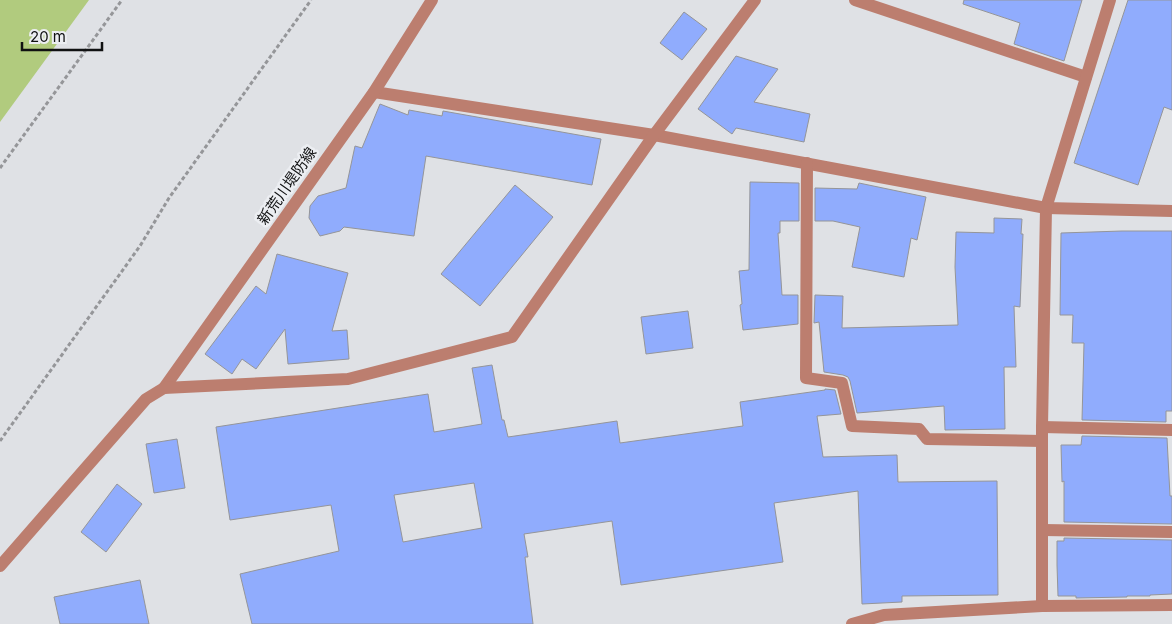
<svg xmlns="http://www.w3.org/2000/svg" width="1172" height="624" viewBox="0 0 1172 624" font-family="Inter,'Noto Sans JP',sans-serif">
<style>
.green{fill:#b1cb7e}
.building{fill:#90acfd;stroke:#949599;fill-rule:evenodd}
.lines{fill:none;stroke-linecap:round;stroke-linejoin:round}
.path{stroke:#959699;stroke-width:3;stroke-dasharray:4 2.5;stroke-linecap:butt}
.minor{stroke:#bc7e6f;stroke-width:12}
.labels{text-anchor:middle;stroke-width:5;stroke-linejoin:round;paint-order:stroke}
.street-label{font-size:15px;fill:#101112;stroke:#eceef2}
</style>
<rect width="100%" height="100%" fill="#dfe1e5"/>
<polygon class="green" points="0,0 89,0 0,122"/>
<g class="building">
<polygon points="964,0 1082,0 1064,61 1014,44 1020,23 963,4"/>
<polygon points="1128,0 1172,0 1172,110 1164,107 1138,185 1074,163"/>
<polygon points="684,12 707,29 682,60 660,43"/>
<polygon points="736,56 778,69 754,102 810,114 804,142 736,128 732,134 698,109"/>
<polygon points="380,104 408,115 409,110 442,116 443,111 601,139 592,185 426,156 414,236 344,227 340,231 320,236 309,218 310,206 318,196 346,188 355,146 362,148"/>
<polygon points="750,182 799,183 799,221 780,221 780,233 778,233 782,295 798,295 798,324 743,330 740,305 742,304 739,271 749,270"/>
<polygon points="859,183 926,197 917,240 911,238 904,277 852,267 860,227 833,221 815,221 815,188 857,189"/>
<polygon points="515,185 553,217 480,306 441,274"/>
<polygon points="994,218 1022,219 1021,234 1023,234 1020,307 1014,306 1016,367 1004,367 1005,429 945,430 944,406 857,413 850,381 848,377 843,375 824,372 819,322 814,323 815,295 843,296 842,328 958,325 955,267 956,232 994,233"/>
<polygon points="1122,231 1172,231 1172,411 1166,411 1166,422 1082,420 1084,343 1072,343 1073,315 1060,315 1061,233"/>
<polygon points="277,254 348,273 332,331 347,330 349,359 288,364 285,329 256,369 242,359 232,374 205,354 256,286 266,294"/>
<polygon points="688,311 693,348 646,354 641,317"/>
<path d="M492,365L502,420H504L508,437L617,421L620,443L743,426L740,402L825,390V389L835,390L841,414L817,416L823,457L897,455L898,482L997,481L998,595L902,596V602L862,604L858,491L774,503L783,562L621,585L612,521L524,534L528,557H525L533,624H252L240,574L339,551L331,505L230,520L216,427L428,394L434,432L482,424L472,368ZM474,483L482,528L403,542L394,495Z"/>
<polygon points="1082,436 1167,438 1170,496 1172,496 1172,524 1064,522 1064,481 1062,482 1061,445 1081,445"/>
<polygon points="177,439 185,488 154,493 146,444"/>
<polygon points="117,484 142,504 106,552 81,532"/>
<polygon points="1064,538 1172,540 1172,594 1150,595 1150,596 1127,596 1127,597 1076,598 1076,596 1058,596 1057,565 1057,541 1064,541"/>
<polygon points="140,580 149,624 60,624 54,597"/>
</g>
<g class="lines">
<g class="path">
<polyline points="0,168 122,0"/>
<polyline points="0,441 140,246 169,198 311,0"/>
</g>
<g class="minor">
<polyline points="855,0 1086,77"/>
<polyline points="374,92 654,135 1046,208 1172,211"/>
<polyline points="807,163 806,378 842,383 852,426 919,429 927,439 1042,441"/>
<polyline points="164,388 374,92 432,0"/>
<polyline points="1042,427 1172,430"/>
<polyline points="1043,530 1172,532"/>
<polyline points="0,566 146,399 164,388 348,379 512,337 654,135 755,0"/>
<polyline points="1042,606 1042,427 1046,208 1110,0"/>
<polyline points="852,624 884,615 1042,606 1172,605"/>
</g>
</g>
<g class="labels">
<g class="street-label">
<text transform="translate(287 186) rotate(-55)" y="5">新荒川堤防線</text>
</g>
</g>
<path d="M22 42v8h80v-8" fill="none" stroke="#101112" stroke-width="2.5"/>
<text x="30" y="42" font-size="15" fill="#101112" stroke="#eceef2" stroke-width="4" paint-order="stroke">20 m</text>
</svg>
